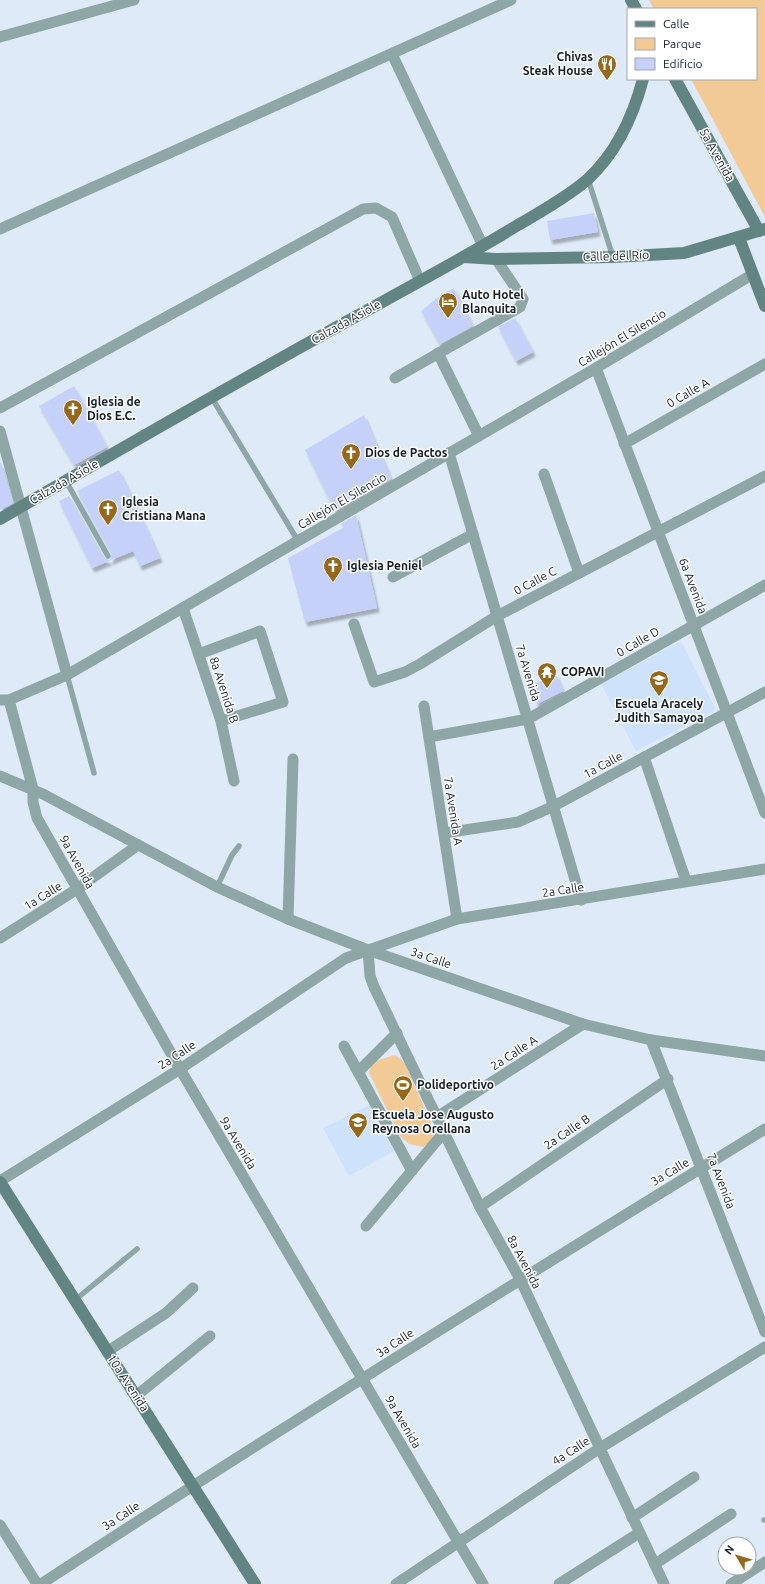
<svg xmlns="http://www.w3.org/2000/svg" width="765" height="1584" viewBox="0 0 765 1584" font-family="Ubuntu,sans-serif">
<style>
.built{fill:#cee2fb}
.green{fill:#f2ca96}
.building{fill:#c6d1fa;filter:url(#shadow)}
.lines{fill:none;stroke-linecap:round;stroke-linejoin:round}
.lane{stroke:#8ea6a5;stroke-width:5.5}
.street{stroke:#8ea6a5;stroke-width:11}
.secondary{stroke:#628584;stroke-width:12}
.labels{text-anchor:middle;stroke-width:3;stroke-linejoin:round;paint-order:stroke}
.poi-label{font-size:12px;font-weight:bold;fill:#131e2a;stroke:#fff;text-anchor:start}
.street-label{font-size:12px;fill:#131e2a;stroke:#fff}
</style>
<defs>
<filter id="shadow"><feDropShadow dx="2.5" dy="4.5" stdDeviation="1" flood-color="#0004"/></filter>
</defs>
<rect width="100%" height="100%" fill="#deeaf8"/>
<g class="built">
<polygon points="681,641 716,710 636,751 601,684"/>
<polygon points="369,1105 394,1151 349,1176 323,1128"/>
</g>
<g class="green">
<polygon points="649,0 765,0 765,217 691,79 756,79 756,9 654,9"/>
<polygon points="395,1055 404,1062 435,1131 432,1141 423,1147 409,1144 400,1136 369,1073 372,1062"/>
</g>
<g class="building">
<polygon points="594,213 598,232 550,240 547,221"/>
<polygon points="454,288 473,326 440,344 421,311 437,298"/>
<polygon points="515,318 533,352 516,361 498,327"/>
<polygon points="74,386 107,447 74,465 39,406"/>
<polygon points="364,415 391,479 335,511 305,450"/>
<polygon points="0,463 1,463 13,503 0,510"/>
<polygon points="119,470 160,558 140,566 133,551 92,568 59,501 69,496 104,558 110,560 112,554 77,491"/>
<polygon points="356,515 377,608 305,622 288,558 343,528 341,524"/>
<polygon points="556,674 563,691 537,704 530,685"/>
</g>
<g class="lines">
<g class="lane">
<polyline points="588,179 613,257"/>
<polyline points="212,398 298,541"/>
<polyline points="66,481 108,556"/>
<polyline points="67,675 94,773"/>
<polyline points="217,887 232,855 239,846"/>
<polyline points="75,1300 137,1249"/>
<polyline points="764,1520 765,1520"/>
</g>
<g class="street">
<polyline points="0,37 134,0"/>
<polyline points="392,54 483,246"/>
<polyline points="0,229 511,0"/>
<polyline points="438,353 479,436"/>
<polyline points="596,368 765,813"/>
<polyline points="395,378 520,307 523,299 496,259"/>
<polyline points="0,408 363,209 376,208 392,217 420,281"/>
<polyline points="0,431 67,675"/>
<polyline points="624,444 765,364"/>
<polyline points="449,453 581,900"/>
<polyline points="544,474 579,573"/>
<polyline points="393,577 473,534"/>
<polyline points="183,608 221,721 234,781"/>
<polyline points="354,624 374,682 405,672 420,664 497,616 765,476"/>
<polyline points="199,654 260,631 283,702 221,721"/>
<polyline points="0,700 9,700 67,675 596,368 753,274"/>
<polyline points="9,700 33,789 33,802 37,818 180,1069 483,1584"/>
<polyline points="424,706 457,919"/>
<polyline points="429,737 528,719 765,585"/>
<polyline points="644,757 686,881"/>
<polyline points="0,776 43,794 217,887 288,919 368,950 583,1024 651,1040 765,1056"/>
<polyline points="444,833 518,822 554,806 765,692"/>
<polyline points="288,919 293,759"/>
<polyline points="0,938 77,889 138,845"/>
<polyline points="368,950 370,976 374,987 480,1207 520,1279 664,1584"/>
<polyline points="651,1040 765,1332"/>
<polyline points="344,1046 412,1171"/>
<polyline points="358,1072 397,1033"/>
<polyline points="437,1117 583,1024"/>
<polyline points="0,1181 180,1069 346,958 457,919 765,869"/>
<polyline points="480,1207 668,1079"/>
<polyline points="366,1226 444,1132"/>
<polyline points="108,1351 166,1313 193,1288"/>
<polyline points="136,1396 210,1336"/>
<polyline points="632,1518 694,1477"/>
<polyline points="0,1525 37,1584"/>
<polyline points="655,1564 731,1514"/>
<path d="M41,1584C280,1428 522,1278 765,1129"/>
<polyline points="396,1584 600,1448 765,1347"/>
<polyline points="559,1584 639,1533"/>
<polyline points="731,1584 765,1562"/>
</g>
<g class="secondary">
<polyline points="631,0 636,9"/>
<polyline points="675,79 759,231"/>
<polyline points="739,238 765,306"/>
<polyline points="464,257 496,259 613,257 684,253 765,229"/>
<path d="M0,519C124,447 249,375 375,306C423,279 471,254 518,225C539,213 570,195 588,179C617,152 633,117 643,79"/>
<polyline points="0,1182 255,1584"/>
</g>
</g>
<defs>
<symbol id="restaurant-pin" viewBox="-11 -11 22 30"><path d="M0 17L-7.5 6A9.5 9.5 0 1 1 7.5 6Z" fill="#98681a" stroke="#fff"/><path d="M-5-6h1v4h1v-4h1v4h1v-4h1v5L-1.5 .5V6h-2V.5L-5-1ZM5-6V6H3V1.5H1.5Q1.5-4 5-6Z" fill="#fff"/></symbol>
<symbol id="hotel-pin" viewBox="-11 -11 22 30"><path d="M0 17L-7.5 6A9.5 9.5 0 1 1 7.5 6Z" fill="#98681a" stroke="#fff"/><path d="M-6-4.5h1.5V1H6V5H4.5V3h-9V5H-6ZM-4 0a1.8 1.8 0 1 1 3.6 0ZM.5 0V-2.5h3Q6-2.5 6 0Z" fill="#fff"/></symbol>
<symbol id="church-pin" viewBox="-11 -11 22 30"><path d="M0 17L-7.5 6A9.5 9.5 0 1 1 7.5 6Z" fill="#98681a" stroke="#fff"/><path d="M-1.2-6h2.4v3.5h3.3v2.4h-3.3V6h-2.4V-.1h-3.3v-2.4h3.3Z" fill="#fff"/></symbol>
<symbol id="temple-pin" viewBox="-11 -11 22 30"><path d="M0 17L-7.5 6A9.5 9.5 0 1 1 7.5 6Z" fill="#98681a" stroke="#fff"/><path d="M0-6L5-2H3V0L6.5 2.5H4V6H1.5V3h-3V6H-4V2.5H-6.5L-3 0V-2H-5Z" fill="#fff"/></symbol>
<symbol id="school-pin" viewBox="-11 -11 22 30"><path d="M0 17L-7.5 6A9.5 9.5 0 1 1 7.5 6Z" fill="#98681a" stroke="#fff"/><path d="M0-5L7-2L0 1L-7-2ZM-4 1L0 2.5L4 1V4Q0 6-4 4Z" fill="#fff"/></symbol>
<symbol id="stadium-pin" viewBox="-11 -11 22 30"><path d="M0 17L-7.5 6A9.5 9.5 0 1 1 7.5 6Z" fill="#98681a" stroke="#fff"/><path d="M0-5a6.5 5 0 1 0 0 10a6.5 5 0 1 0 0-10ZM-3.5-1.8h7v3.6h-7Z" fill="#fff"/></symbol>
</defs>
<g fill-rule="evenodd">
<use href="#restaurant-pin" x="596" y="53" width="22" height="30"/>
<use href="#hotel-pin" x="437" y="291" width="22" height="30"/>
<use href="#church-pin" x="62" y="398" width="22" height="30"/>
<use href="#church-pin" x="340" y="442" width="22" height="30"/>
<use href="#church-pin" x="97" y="498" width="22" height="30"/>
<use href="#church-pin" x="322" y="555" width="22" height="30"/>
<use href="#temple-pin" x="536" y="661" width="22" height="30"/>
<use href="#school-pin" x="648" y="669" width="22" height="30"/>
<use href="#stadium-pin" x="392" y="1074" width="22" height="30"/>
<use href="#school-pin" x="347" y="1111" width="22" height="30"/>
</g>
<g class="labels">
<g class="poi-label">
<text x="593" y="61" text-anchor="end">Chivas<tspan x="593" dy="14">Steak House</tspan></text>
<text x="462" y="299">Auto Hotel<tspan x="462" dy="14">Blanquita</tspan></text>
<text x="87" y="406">Iglesia de<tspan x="87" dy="14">Dios E.C.</tspan></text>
<text x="365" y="457">Dios de Pactos</text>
<text x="122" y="506">Iglesia<tspan x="122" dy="14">Cristiana Mana</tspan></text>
<text x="347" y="570">Iglesia Peniel</text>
<text x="561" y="676">COPAVI</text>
<text x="659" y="708" text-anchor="middle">Escuela Aracely<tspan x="659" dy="14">Judith Samayoa</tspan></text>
<text x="417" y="1089">Polideportivo</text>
<text x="372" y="1119">Escuela Jose Augusto<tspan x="372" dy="14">Reynosa Orellana</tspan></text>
</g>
<g class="street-label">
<text transform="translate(717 155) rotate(61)" y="4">5a Avenida</text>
<text transform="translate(616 256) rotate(-2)" y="4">Calle del Río</text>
<text transform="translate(346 322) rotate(-29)" y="4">Calzada Asiole</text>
<text transform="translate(622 338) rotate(-31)" y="4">Callejón El Silencio</text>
<text transform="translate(688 393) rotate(-30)" y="4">0 Calle A</text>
<text transform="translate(64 482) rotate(-30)" y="4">Calzada Asiole</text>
<text transform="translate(342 501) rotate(-30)" y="4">Callejón El Silencio</text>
<text transform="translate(535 581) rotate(-28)" y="4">0 Calle C</text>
<text transform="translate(693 586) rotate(69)" y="4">6a Avenida</text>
<text transform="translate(638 642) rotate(-30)" y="4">0 Calle D</text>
<text transform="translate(528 673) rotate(73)" y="4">7a Avenida</text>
<text transform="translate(224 690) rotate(72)" y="4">8a Avenida B</text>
<text transform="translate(603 765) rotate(-28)" y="4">1a Calle</text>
<text transform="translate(453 811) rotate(81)" y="4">7a Avenida A</text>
<text transform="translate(77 862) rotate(61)" y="4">9a Avenida</text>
<text transform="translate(563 890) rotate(-9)" y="4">2a Calle</text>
<text transform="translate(43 896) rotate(-32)" y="4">1a Calle</text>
<text transform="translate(431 958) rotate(19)" y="4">3a Calle</text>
<text transform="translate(514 1053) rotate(-33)" y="4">2a Calle A</text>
<text transform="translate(177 1055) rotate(-33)" y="4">2a Calle</text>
<text transform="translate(567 1132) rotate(-34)" y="4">2a Calle B</text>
<text transform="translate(238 1143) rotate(59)" y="4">9a Avenida</text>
<text transform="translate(670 1172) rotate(-31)" y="4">3a Calle</text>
<text transform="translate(721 1181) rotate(69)" y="4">7a Avenida</text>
<text transform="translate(524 1262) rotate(62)" y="4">8a Avenida</text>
<text transform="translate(395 1343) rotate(-33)" y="4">3a Calle</text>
<text transform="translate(128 1383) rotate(57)" y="4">10a Avenida</text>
<text transform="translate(403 1422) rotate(60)" y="4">9a Avenida</text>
<text transform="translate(571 1451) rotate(-33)" y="4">4a Calle</text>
<text transform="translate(121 1516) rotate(-33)" y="4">3a Calle</text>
</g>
</g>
<rect x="627" y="8" width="130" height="72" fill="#ffffff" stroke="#a1a5aa"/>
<rect x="635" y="21" width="20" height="6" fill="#628584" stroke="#a1a5aa"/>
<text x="663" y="28" font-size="12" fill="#131e2a">Calle</text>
<rect x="635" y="38" width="20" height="12" fill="#f2ca96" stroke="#a1a5aa"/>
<text x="663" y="48" font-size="12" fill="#131e2a">Parque</text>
<rect x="635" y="58" width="20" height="12" fill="#c6d1fa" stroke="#a1a5aa"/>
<text x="663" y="68" font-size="12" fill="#131e2a">Edificio</text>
<g transform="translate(737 1556) rotate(308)"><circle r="19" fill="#ffffff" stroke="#a1a5aa"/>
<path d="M0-3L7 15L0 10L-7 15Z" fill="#98681a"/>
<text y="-6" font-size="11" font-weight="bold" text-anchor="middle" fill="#131e2a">N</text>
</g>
</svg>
